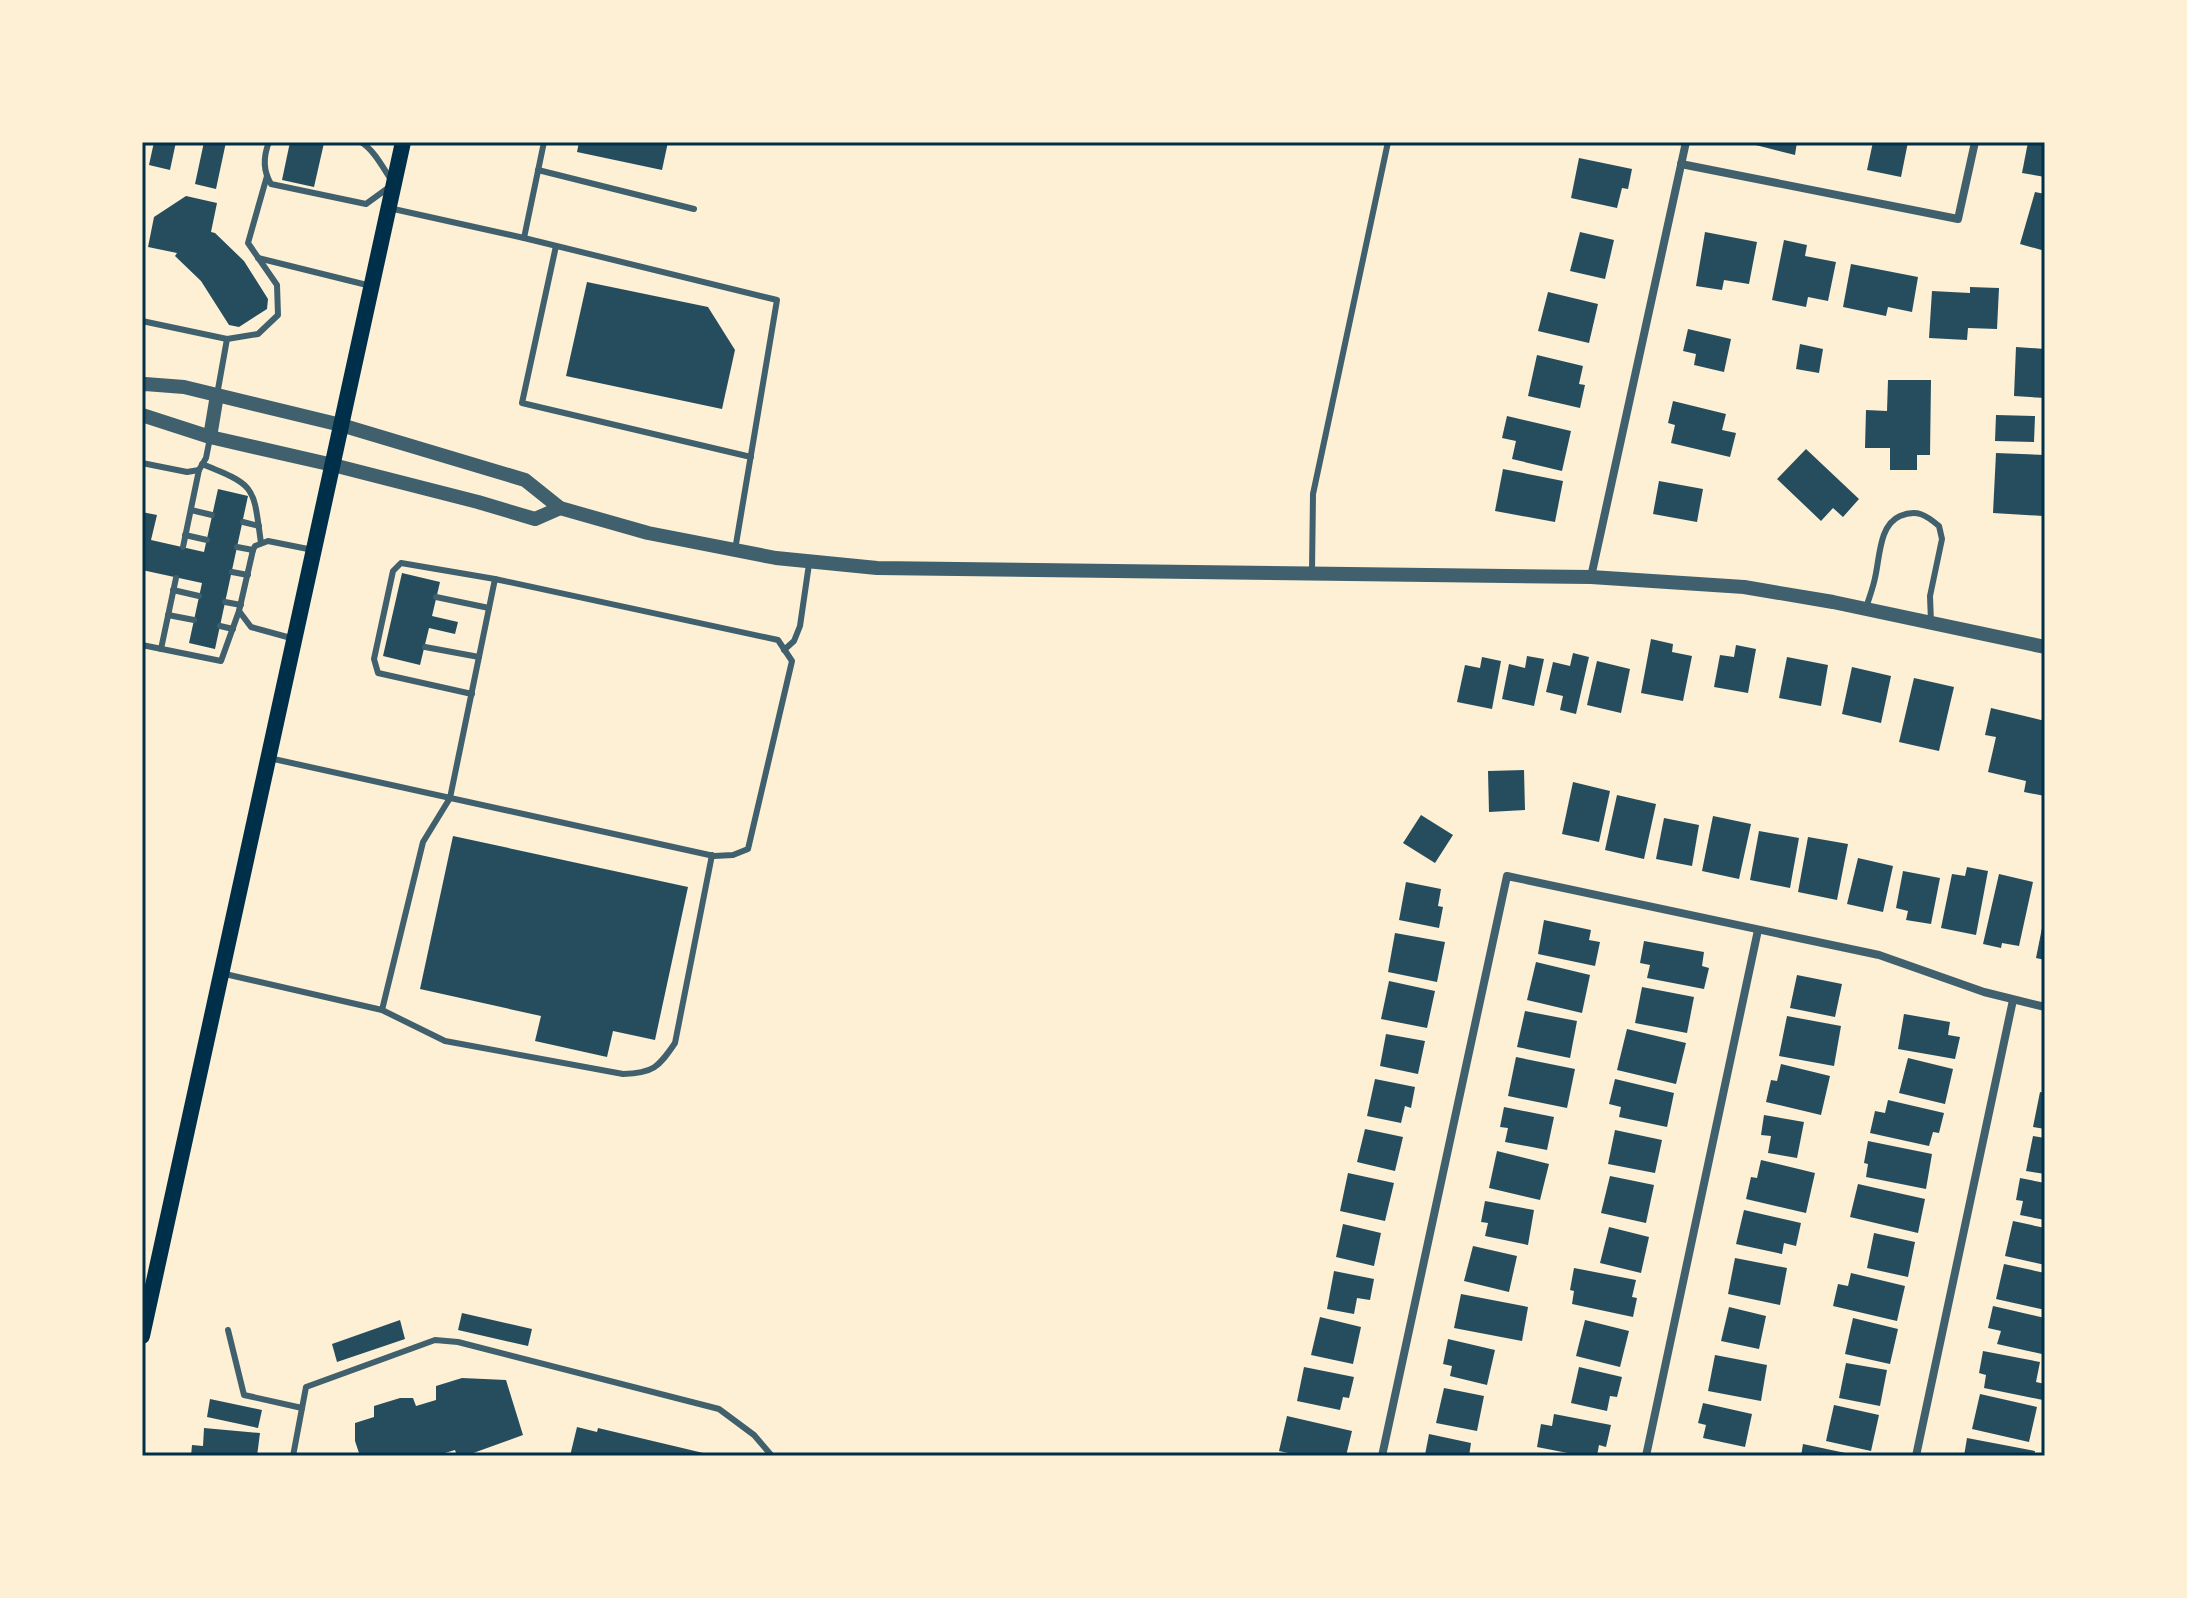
<svg xmlns="http://www.w3.org/2000/svg" width="2187" height="1598" viewBox="0 0 2187 1598" font-family="'PT Serif',serif">
<style>
.building{fill:#264d5e}
.lines{fill:none;stroke-linecap:round;stroke-linejoin:round}
.service{stroke:#3f606c;stroke-width:6}
.minor{stroke:#3f606c;stroke-width:8}
.tertiary{stroke:#3f606c;stroke-width:14}
.secondary{stroke:#003049;stroke-width:16}
.neatline{fill:none;stroke:#003049;stroke-width:3}
</style>
<rect width="100%" height="100%" fill="#fdf0d5"/>
<g class="building">
<polygon points="154,142 176,142 170,170 149,165"/>
<polygon points="204,142 226,142 216,189 195,184"/>
<polygon points="290,142 324,143 314,187 282,180"/>
<polygon points="579,142 668,142 662,170 577,152"/>
<polygon points="1744,142 1797,142 1795,155"/>
<polygon points="1873,142 1908,142 1901,177 1867,170"/>
<polygon points="2028,142 2045,144 2045,177 2022,173"/>
<polygon points="1579,158 1632,169 1628,189 1622,188 1617,208 1571,198"/>
<polygon points="2035,192 2045,194 2045,251 2020,244"/>
<polygon points="186,196 217,203 211,232 215,233 244,261 268,299 267,309 239,327 229,325 201,281 175,256 177,253 148,247 154,217"/>
<polygon points="1580,232 1614,240 1605,279 1570,271"/>
<polygon points="1705,232 1757,242 1749,284 1724,280 1722,290 1696,286"/>
<polygon points="1784,240 1807,245 1805,256 1836,262 1828,301 1808,297 1806,307 1772,300"/>
<polygon points="1851,264 1918,277 1912,312 1888,307 1886,316 1843,307"/>
<polygon points="587,282 708,307 735,350 722,409 566,376"/>
<polygon points="1970,287 1999,288 1997,329 1968,328 1967,340 1929,338 1932,291 1970,293"/>
<polygon points="1548,292 1598,304 1589,343 1538,331"/>
<polygon points="1688,329 1731,339 1724,372 1694,365 1696,354 1683,351"/>
<polygon points="1800,344 1823,349 1819,373 1796,369"/>
<polygon points="2016,347 2045,349 2045,398 2014,396"/>
<polygon points="1537,355 1583,366 1579,384 1585,385 1580,408 1528,396"/>
<polygon points="1888,380 1931,380 1930,455 1917,455 1917,470 1890,470 1890,448 1865,448 1866,410 1887,411"/>
<polygon points="1673,401 1726,414 1722,430 1736,433 1730,457 1671,443 1675,425 1668,423"/>
<polygon points="1996,415 2035,416 2034,442 1995,441"/>
<polygon points="1507,416 1571,431 1562,471 1512,459 1516,441 1502,438"/>
<polygon points="1806,449 1859,499 1843,517 1833,508 1821,521 1777,479"/>
<polygon points="1996,453 2045,455 2043,516 1993,513"/>
<polygon points="1503,469 1563,481 1555,522 1495,511"/>
<polygon points="1659,481 1703,489 1697,522 1653,514"/>
<polygon points="218,489 248,496 215,649 189,643 202,583 142,570 142,512 157,515 151,540 204,552"/>
<polygon points="402,573 440,582 432,616 458,622 455,634 429,628 420,665 383,656"/>
<polygon points="1651,639 1673,644 1672,652 1692,656 1683,701 1641,693"/>
<polygon points="1736,645 1756,649 1748,693 1714,687 1720,655 1734,657"/>
<polygon points="1573,653 1589,657 1576,714 1560,710 1563,696 1546,692 1553,662 1570,666"/>
<polygon points="1527,656 1544,659 1534,706 1502,699 1509,664 1525,668"/>
<polygon points="1482,657 1501,661 1492,709 1457,702 1465,665 1480,668"/>
<polygon points="1787,657 1828,665 1821,706 1779,698"/>
<polygon points="1597,661 1630,669 1621,713 1587,705"/>
<polygon points="1852,667 1891,676 1881,723 1842,714"/>
<polygon points="1914,678 1954,687 1939,751 1899,742"/>
<polygon points="1991,708 2045,721 2045,796 2024,792 2026,781 1988,772 1996,737 1985,735"/>
<polygon points="1524,770 1525,810 1489,812 1488,771"/>
<polygon points="1573,782 1610,791 1599,842 1562,834"/>
<polygon points="1617,795 1656,804 1644,859 1605,850"/>
<polygon points="1421,815 1453,835 1435,863 1403,843"/>
<polygon points="1713,816 1751,824 1739,879 1702,871"/>
<polygon points="1664,818 1699,825 1692,866 1656,859"/>
<polygon points="1759,831 1799,838 1790,888 1750,880"/>
<polygon points="453,836 688,887 655,1040 613,1031 607,1057 535,1041 541,1016 420,989"/>
<polygon points="1808,837 1848,844 1837,900 1798,892"/>
<polygon points="1858,858 1893,866 1883,912 1847,904"/>
<polygon points="1967,867 1988,871 1976,935 1941,928 1952,874 1965,876"/>
<polygon points="1903,871 1940,878 1931,924 1906,920 1908,911 1896,908"/>
<polygon points="1999,874 2033,882 2019,946 2002,943 2001,948 1983,944"/>
<polygon points="1406,882 1441,889 1438,906 1443,907 1439,928 1399,920"/>
<polygon points="2044,918 2045,919 2045,960 2036,958"/>
<polygon points="1544,920 1591,930 1589,940 1600,942 1595,966 1538,954"/>
<polygon points="1395,933 1445,942 1437,982 1388,972"/>
<polygon points="1644,941 1704,952 1702,966 1709,968 1704,989 1647,978 1650,965 1640,963"/>
<polygon points="1536,962 1590,975 1582,1013 1527,1000"/>
<polygon points="1797,975 1842,984 1835,1017 1790,1008"/>
<polygon points="1389,981 1435,991 1427,1028 1381,1019"/>
<polygon points="1642,987 1694,997 1687,1033 1635,1023"/>
<polygon points="1525,1011 1577,1021 1570,1058 1517,1047"/>
<polygon points="1904,1014 1950,1022 1948,1035 1960,1037 1955,1059 1898,1049"/>
<polygon points="1787,1016 1841,1026 1834,1066 1779,1056"/>
<polygon points="1627,1029 1686,1043 1676,1084 1617,1070"/>
<polygon points="1386,1034 1425,1041 1418,1074 1380,1066"/>
<polygon points="1516,1057 1575,1069 1567,1108 1508,1096"/>
<polygon points="1908,1058 1953,1069 1945,1104 1899,1093"/>
<polygon points="1781,1064 1830,1076 1821,1115 1766,1102 1771,1080 1777,1081"/>
<polygon points="1375,1079 1415,1087 1411,1108 1405,1106 1401,1123 1367,1116"/>
<polygon points="1615,1079 1674,1093 1667,1127 1619,1117 1621,1107 1609,1104"/>
<polygon points="2040,1092 2045,1093 2045,1129 2033,1127"/>
<polygon points="1888,1100 1944,1113 1939,1133 1933,1132 1929,1146 1870,1133 1875,1111 1885,1113"/>
<polygon points="1504,1107 1554,1117 1547,1150 1505,1142 1508,1128 1500,1127"/>
<polygon points="1764,1115 1804,1122 1797,1158 1768,1153 1771,1136 1761,1135"/>
<polygon points="1365,1129 1403,1137 1395,1171 1357,1162"/>
<polygon points="1615,1130 1662,1140 1655,1173 1608,1164"/>
<polygon points="2033,1136 2045,1138 2045,1174 2026,1171"/>
<polygon points="1868,1141 1932,1154 1926,1189 1866,1177 1868,1164 1864,1163"/>
<polygon points="1497,1151 1549,1164 1540,1200 1489,1188"/>
<polygon points="1761,1160 1815,1173 1806,1213 1746,1199 1751,1177 1757,1178"/>
<polygon points="1348,1173 1394,1183 1385,1221 1340,1211"/>
<polygon points="1610,1176 1654,1185 1646,1223 1601,1213"/>
<polygon points="2020,1178 2045,1183 2045,1220 2020,1215 2023,1201 2016,1200"/>
<polygon points="1858,1184 1925,1199 1918,1233 1850,1217"/>
<polygon points="1485,1201 1534,1210 1528,1245 1485,1236 1488,1223 1481,1222"/>
<polygon points="1744,1210 1801,1223 1796,1246 1784,1243 1782,1254 1736,1244"/>
<polygon points="2013,1221 2045,1228 2045,1265 2005,1256"/>
<polygon points="1343,1224 1381,1233 1374,1266 1336,1257"/>
<polygon points="1609,1227 1649,1237 1641,1273 1600,1263"/>
<polygon points="1874,1233 1915,1242 1908,1277 1867,1268"/>
<polygon points="1473,1246 1517,1256 1509,1292 1464,1281"/>
<polygon points="1735,1258 1787,1268 1780,1305 1728,1294"/>
<polygon points="2004,1264 2045,1273 2045,1310 1996,1299"/>
<polygon points="1574,1268 1636,1280 1632,1297 1637,1298 1633,1317 1572,1304 1574,1291 1570,1290"/>
<polygon points="1334,1271 1374,1279 1370,1300 1357,1298 1354,1314 1327,1309"/>
<polygon points="1851,1273 1905,1286 1897,1321 1833,1306 1838,1284 1848,1286"/>
<polygon points="1461,1294 1528,1307 1522,1341 1454,1328"/>
<polygon points="1993,1306 2045,1318 2045,1341 2042,1354 1997,1344 2001,1331 1988,1328"/>
<polygon points="1729,1307 1766,1316 1759,1349 1721,1341"/>
<polygon points="462,1313 532,1329 528,1346 458,1330"/>
<polygon points="1320,1317 1361,1327 1353,1364 1311,1355"/>
<polygon points="1853,1318 1898,1329 1890,1364 1845,1354"/>
<polygon points="400,1320 405,1339 337,1362 332,1344"/>
<polygon points="1585,1320 1629,1331 1620,1367 1576,1356"/>
<polygon points="1448,1339 1495,1350 1487,1385 1450,1376 1452,1366 1443,1364"/>
<polygon points="1983,1351 2040,1362 2036,1382 2045,1384 2043,1400 1984,1388 1986,1375 1979,1373"/>
<polygon points="1715,1355 1767,1365 1761,1401 1708,1391"/>
<polygon points="1846,1363 1887,1370 1880,1406 1839,1398"/>
<polygon points="1304,1367 1354,1377 1349,1398 1343,1397 1340,1410 1297,1401"/>
<polygon points="1579,1367 1622,1377 1617,1397 1610,1396 1607,1411 1571,1403"/>
<polygon points="462,1378 506,1380 523,1435 465,1456 457,1456 455,1450 435,1456 360,1456 355,1441 355,1423 374,1417 374,1406 400,1398 413,1398 416,1406 436,1400 436,1386"/>
<polygon points="1444,1388 1484,1396 1477,1431 1436,1423"/>
<polygon points="1980,1394 2037,1407 2029,1442 1972,1429"/>
<polygon points="210,1399 262,1410 258,1428 207,1417"/>
<polygon points="1703,1403 1752,1414 1745,1447 1703,1438 1706,1425 1698,1423"/>
<polygon points="1834,1405 1879,1415 1871,1451 1826,1441"/>
<polygon points="1554,1414 1611,1425 1606,1447 1599,1445 1597,1456 1583,1456 1537,1447 1541,1424 1552,1426"/>
<polygon points="1287,1416 1352,1431 1346,1456 1302,1456 1279,1451"/>
<polygon points="577,1427 597,1432 598,1428 716,1456 570,1456"/>
<polygon points="204,1428 260,1433 257,1456 191,1456 192,1445 203,1446"/>
<polygon points="1429,1434 1471,1443 1469,1456 1425,1455"/>
<polygon points="1967,1438 2035,1451 2034,1456 1964,1456"/>
<polygon points="1803,1444 1855,1455 1854,1456 1801,1456"/>
</g>
<g class="lines">
<g class="service">
<path d="M269,142C263,157 263,171 271,184L366,204L388,188"/>
<path d="M361,142C375,151 383,168 392,181"/>
<polyline points="538,170 694,209"/>
<polyline points="389,208 524,238 777,300 735,550"/>
<polyline points="524,238 544,142"/>
<polyline points="556,246 522,403 751,457"/>
<polyline points="258,258 371,286"/>
<polyline points="142,321 227,339"/>
<polyline points="217,395 227,339 258,334 278,315 277,285 248,243 267,176"/>
<polyline points="142,463 187,472 199,470 206,458 210,438"/>
<path d="M202,464C257,486 253,486 261,543"/>
<polyline points="191,510 212,515"/>
<polyline points="243,522 259,526"/>
<polyline points="185,535 207,540"/>
<polyline points="183,547 199,470"/>
<polyline points="237,547 253,550"/>
<polyline points="1312,571 1313,494 1388,142"/>
<polyline points="232,572 248,575"/>
<polyline points="173,590 199,596"/>
<polyline points="436,597 489,608"/>
<polyline points="225,602 241,605"/>
<path d="M1866,608C1869,598 1873,588 1875,578C1880,557 1879,525 1900,516C1917,509 1926,515 1939,526L1942,539L1930,596L1931,622"/>
<polyline points="168,615 194,620"/>
<polyline points="220,626 233,629"/>
<polyline points="291,638 251,627 239,611 253,550 255,546 268,541 313,550"/>
<polyline points="142,645 221,661 239,611"/>
<polyline points="425,647 479,657"/>
<polyline points="161,649 176,578"/>
<polyline points="784,650 794,641 800,626 809,564"/>
<polyline points="472,694 378,673 374,659 393,571 401,563 495,579"/>
<polyline points="225,974 382,1010 423,842 450,798 495,579 778,640 792,661 748,849 733,855 714,856 269,758"/>
<path d="M382,1010L445,1041L623,1074C653,1073 658,1068 675,1043L712,855"/>
<polyline points="228,1330 244,1395 302,1408"/>
<polyline points="293,1456 306,1387 435,1340 458,1342 719,1409 754,1435 772,1456"/>
</g>
<g class="minor">
<polyline points="1681,164 1958,219 1975,142"/>
<polyline points="1591,577 1686,142"/>
<polyline points="1382,1456 1507,876 1879,955 1984,992 2045,1007"/>
<polyline points="1646,1456 1758,930"/>
<polyline points="1916,1456 2013,1000"/>
</g>
<g class="tertiary">
<polyline points="142,385 145,384 184,387 341,425 525,480 560,508 648,533 776,558 877,568 1591,577 1744,587 1833,602 2045,647"/>
<polyline points="142,415 210,437 333,465 478,502 535,519 560,508"/>
<polyline points="210,437 217,395"/>
</g>
<polyline class="secondary" points="142,1336 403,142"/>
</g>
<rect width="2187" height="1598" fill="none" stroke="#fdf0d5" stroke-width="288"/>
<rect x="144" y="144" width="1899" height="1310" class="neatline"/>
</svg>
